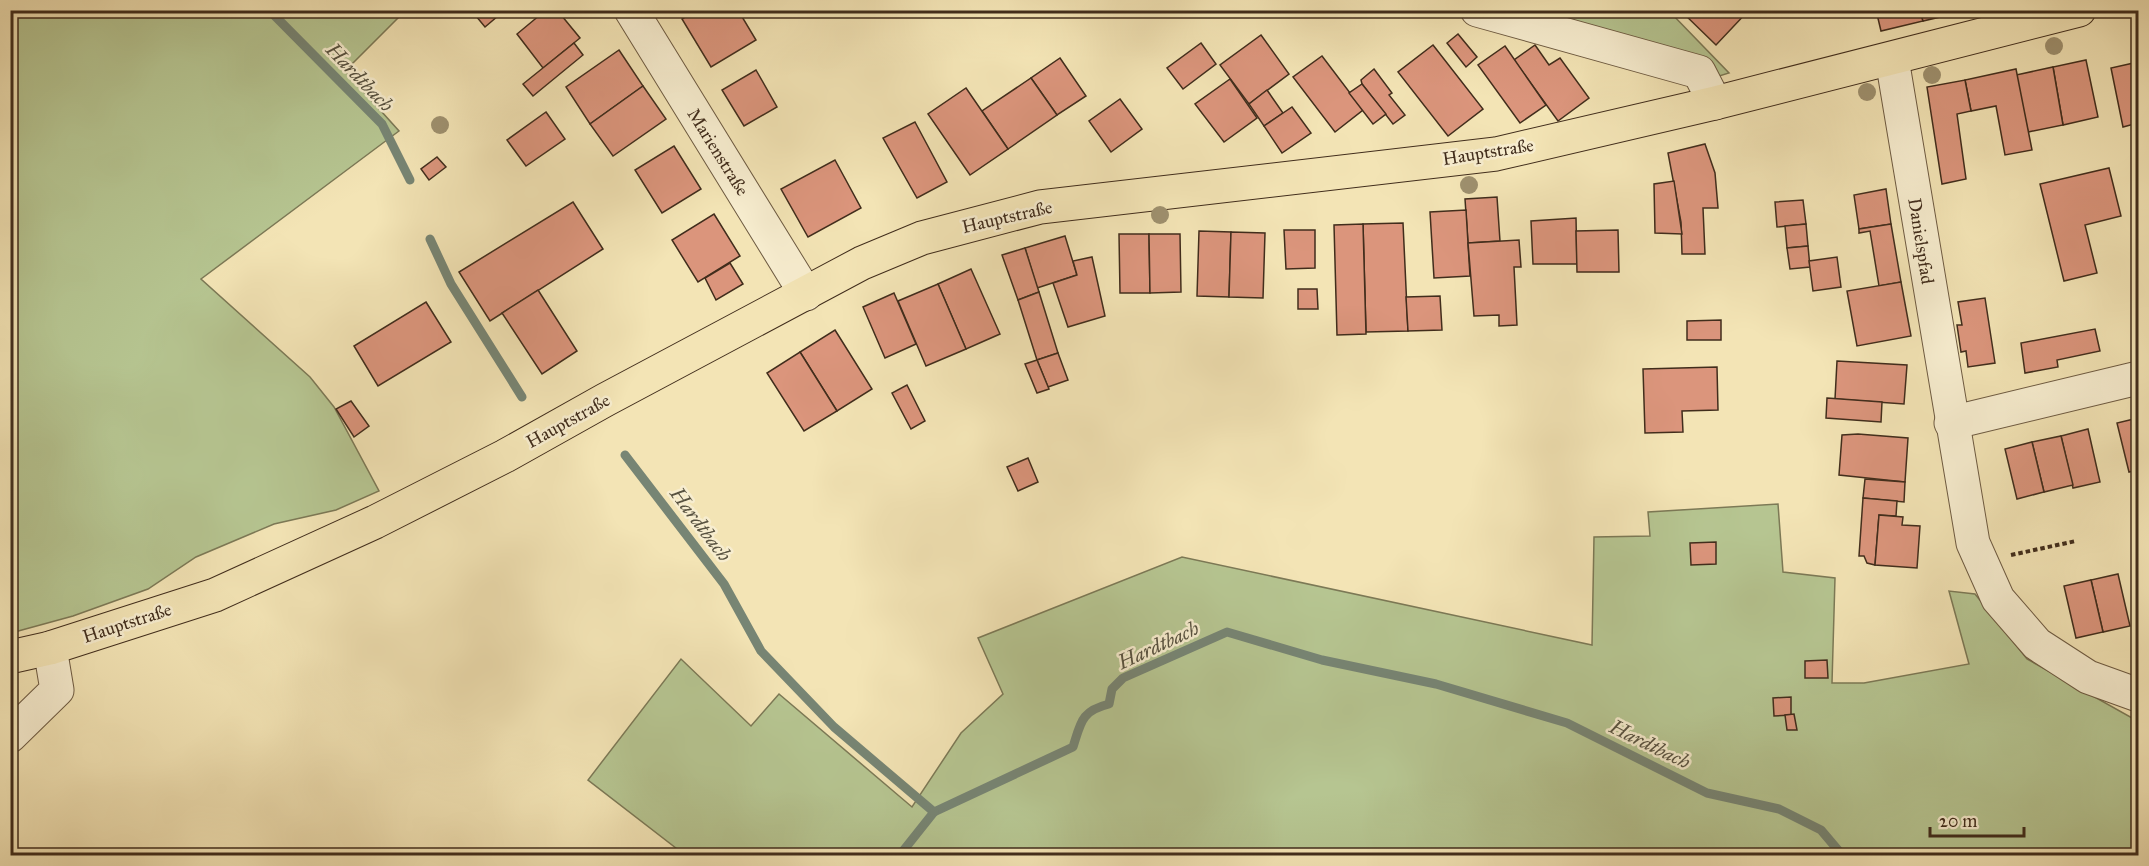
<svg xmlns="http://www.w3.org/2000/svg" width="2149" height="866" viewBox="0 0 2149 866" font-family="'IM FELL Great Primer',serif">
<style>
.green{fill:#b6c591;stroke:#7c7956;stroke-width:1.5}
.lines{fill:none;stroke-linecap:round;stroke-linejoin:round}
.stream{stroke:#778574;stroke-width:9}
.building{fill:#db957c;stroke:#412d1c;stroke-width:1.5}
.minor-casing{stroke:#6e5b42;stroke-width:35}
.major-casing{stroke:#412d1c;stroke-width:35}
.path{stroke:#412d1c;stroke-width:4;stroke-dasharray:4.5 3;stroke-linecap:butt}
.minor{stroke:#f7edcf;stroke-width:33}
.major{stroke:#f3e4b5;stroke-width:33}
.tree{fill:#9e906e}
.labels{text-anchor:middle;stroke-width:5;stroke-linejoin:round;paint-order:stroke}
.street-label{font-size:18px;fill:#412d1c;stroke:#f7edcf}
.water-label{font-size:20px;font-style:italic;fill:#585240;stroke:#f7edcf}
</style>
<rect width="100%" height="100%" fill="#f3e4b5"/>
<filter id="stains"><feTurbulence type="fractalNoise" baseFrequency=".00333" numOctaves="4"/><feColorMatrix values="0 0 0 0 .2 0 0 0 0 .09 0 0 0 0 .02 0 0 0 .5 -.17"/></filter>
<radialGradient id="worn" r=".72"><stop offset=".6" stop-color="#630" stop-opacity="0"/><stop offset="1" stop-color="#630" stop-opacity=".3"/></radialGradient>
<g class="green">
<polygon points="11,10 405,11 345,71 399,131 201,279 310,377 334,407 379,491 336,510 274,524 196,557 148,589 73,616 11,633"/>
<polygon points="1514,11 1669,11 1729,73 1716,77"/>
<polygon points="1778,504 1783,572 1835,578 1832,683 1864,683 1969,664 1949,591 1975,594 2027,659 2132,718 2138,718 2138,855 685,855 588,780 681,659 751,726 779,694 912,807 961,733 1003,694 978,638 1182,557 1592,645 1594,537 1650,536 1648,512"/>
</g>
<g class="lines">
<g class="stream">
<polyline points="269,10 382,124 410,180"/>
<polyline points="430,239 451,284 522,397"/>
<path d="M625,455L724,584L761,651L834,727L934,812L1073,747C1081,722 1081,711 1109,704L1112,689L1123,678L1227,632L1322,660L1436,684L1567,723L1707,793L1779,809L1821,830L1843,856"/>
<polyline points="899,856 934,812"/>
</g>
</g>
<g class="building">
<polygon points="471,10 505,10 485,27"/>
<polygon points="546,10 557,10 580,38 543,68 517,34"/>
<polygon points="697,10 738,10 756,40 711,67 682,19"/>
<polygon points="1680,10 1749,10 1716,45"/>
<polygon points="1876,10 1920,10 1923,21 1881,31"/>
<polygon points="1920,10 1962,10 1962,12 1923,21"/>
<polygon points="1458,34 1477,57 1466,67 1447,43"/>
<polygon points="1261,35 1289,74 1249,104 1220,65"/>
<polygon points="574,43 583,55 533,96 523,84"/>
<polygon points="1201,43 1216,64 1183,89 1167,68"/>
<polygon points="1433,45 1483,109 1448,136 1398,72"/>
<polygon points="1535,45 1549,65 1560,58 1589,98 1558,121 1514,60"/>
<polygon points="1505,46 1546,105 1520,123 1478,65"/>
<polygon points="619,50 643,86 590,124 566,87"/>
<polygon points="1322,56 1363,110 1335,132 1293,77"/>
<polygon points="1060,58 1086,96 1057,115 1031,78"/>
<polygon points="2086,60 2098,117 2063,125 2053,67"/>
<polygon points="2138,62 2138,123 2123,127 2111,68"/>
<polygon points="2053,67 2063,125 2028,132 2016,75"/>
<polygon points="1374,69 1392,93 1389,95 1405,115 1393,124 1362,84 1361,80"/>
<polygon points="2016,69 2032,150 2005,155 1996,106 1971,111 1965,80"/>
<polygon points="756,70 777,107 744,126 722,90"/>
<polygon points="1031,78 1057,115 1008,149 982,111"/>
<polygon points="1230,79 1257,118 1224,142 1195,104"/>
<polygon points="1965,80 1971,111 1957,114 1966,179 1942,184 1927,87"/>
<polygon points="1362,84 1386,114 1373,124 1349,93"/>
<polygon points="643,86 666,119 613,156 590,124"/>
<polygon points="966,88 1008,149 970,175 928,114"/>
<polygon points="1267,90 1283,113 1264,126 1249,104"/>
<polygon points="1120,99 1142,129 1111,152 1089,121"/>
<polygon points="1292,107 1311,133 1282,153 1264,126"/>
<polygon points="546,112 565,139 526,166 507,140"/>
<polygon points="915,122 947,182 917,198 883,138"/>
<polygon points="1705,144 1715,173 1718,208 1703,208 1705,254 1682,254 1681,222 1668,153"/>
<polygon points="674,146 701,189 662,213 635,170"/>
<polygon points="437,157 446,167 429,180 421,169"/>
<polygon points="835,160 861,208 808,237 781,189"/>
<polygon points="2109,168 2121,216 2085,225 2097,273 2064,281 2040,184"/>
<polygon points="1674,181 1682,234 1655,233 1654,184"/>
<polygon points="1886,189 1891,224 1859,229 1854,195"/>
<polygon points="1497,197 1500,241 1468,243 1465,199"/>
<polygon points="1803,200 1806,224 1777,227 1775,202"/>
<polygon points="573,202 603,249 490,321 459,272"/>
<polygon points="1466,210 1470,276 1434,278 1430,212"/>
<polygon points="714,214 740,256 698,282 672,240"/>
<polygon points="1576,218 1577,264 1533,264 1531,221"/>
<polygon points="1403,223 1408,331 1366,332 1363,224"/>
<polygon points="1363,224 1366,334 1337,335 1334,225"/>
<polygon points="1806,224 1808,246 1787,248 1785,226"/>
<polygon points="1891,224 1901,282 1879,286 1870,231 1859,233 1859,229"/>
<polygon points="1284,230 1315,230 1315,268 1286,269"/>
<polygon points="1618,230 1619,272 1577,272 1576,231"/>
<polygon points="1199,231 1231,232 1229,297 1197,296"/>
<polygon points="1231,232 1265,233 1263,298 1229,297"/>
<polygon points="1119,234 1149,234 1150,293 1120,293"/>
<polygon points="1149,234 1180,234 1181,292 1150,293"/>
<polygon points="1065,236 1077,275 1037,288 1025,248"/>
<polygon points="1519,240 1521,267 1514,267 1517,325 1499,326 1499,315 1474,316 1468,243"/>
<polygon points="1808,246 1810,267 1790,269 1787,248"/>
<polygon points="1025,248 1039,292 1018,300 1002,255"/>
<polygon points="1092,257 1105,316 1068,327 1053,283 1077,275 1073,261"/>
<polygon points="1837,257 1841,287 1813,291 1809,261"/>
<polygon points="730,263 743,284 716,300 705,278"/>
<polygon points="971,269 1000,334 966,349 938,284"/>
<polygon points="1901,282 1911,336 1857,346 1847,291"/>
<polygon points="938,284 966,349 926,366 898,301"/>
<polygon points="1298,289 1317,289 1318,309 1298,309"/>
<polygon points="538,290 577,351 542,374 502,313"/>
<polygon points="1039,292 1058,353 1037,360 1018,300"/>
<polygon points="894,293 916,344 885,358 863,307"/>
<polygon points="1440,296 1442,330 1408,331 1406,297"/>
<polygon points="1985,298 1995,363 1968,367 1966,351 1961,352 1957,325 1962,325 1958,302"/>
<polygon points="426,302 451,342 378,386 354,346"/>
<polygon points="1721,320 1721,340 1687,340 1687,321"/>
<polygon points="2095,329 2100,351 2057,360 2058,367 2025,373 2021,343"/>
<polygon points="835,330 872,389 837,411 800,352"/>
<polygon points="800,352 837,411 804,431 767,373"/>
<polygon points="1058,353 1068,380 1048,387 1037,360"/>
<polygon points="1037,360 1049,389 1037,393 1025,364"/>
<polygon points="1837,361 1907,365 1904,404 1835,399"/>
<polygon points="1717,367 1718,410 1682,411 1683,432 1645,433 1643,369"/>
<polygon points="907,385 925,421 911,429 892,393"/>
<polygon points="1827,398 1882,402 1881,422 1826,418"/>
<polygon points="351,401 369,426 354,437 336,409"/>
<polygon points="2138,418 2138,470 2129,472 2117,423"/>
<polygon points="2088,429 2100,482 2073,488 2061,436"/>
<polygon points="1858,434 1908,438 1905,482 1839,475 1842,435"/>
<polygon points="2061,436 2073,485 2044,492 2032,442"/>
<polygon points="2032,442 2044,492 2017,499 2005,449"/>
<polygon points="1028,458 1038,482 1018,491 1007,467"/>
<polygon points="1865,479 1905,482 1904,502 1863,498"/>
<polygon points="1863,498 1897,501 1896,516 1879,515 1875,565 1867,563 1864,556 1859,556"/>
<polygon points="1879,515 1903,517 1902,525 1920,526 1917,568 1875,565"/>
<polygon points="1716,542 1716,564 1691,565 1690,543"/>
<polygon points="2118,574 2130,626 2103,632 2091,580"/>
<polygon points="2091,580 2103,632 2076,638 2064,586"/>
<polygon points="1827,660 1828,678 1805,678 1805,661"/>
<polygon points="1791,697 1791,715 1774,716 1773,698"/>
<polygon points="1794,714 1797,730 1787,730 1785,715"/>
</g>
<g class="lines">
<defs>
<g id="minor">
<polyline points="631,10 806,294"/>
<polyline points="1477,10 1699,72 1715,103"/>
<polyline points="1892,59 1973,543 1998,599 2037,644 2088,677 2138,695"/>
<polyline points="1951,423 2138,378"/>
<polyline points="10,736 57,690 50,648"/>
</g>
<polyline id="major" points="10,657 50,648 215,595 375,522 505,456 605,400 862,263 922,238 1040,207 1496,154 1715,103 2079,10"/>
</defs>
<use href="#minor" class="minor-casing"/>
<use href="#major" class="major-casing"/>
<g class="path">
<polyline points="2134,547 2138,546"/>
<polyline points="2011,555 2076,541"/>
</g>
<use href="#minor" class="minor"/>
<use href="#major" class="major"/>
</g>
<g class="tree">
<circle cx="2054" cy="46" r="9"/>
<circle cx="1932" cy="75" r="9"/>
<circle cx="1867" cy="92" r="9"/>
<circle cx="440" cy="125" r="9"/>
<circle cx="1469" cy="185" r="9"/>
<circle cx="1160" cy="215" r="9"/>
</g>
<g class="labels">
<g class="street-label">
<text transform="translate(718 152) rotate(58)" y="6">Marienstraße</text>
<text transform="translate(1488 152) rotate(-9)" y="6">Hauptstraße</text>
<text transform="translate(1007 217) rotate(-13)" y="6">Hauptstraße</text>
<text transform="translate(1921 241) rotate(81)" y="6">Danielspfad</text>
<text transform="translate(568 421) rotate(-29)" y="6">Hauptstraße</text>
<text transform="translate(127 623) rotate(-18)" y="6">Hauptstraße</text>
</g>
<g class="water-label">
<text transform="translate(360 77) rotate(46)" y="7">Hardtbach</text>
<text transform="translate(701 524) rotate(53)" y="7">Hardtbach</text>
<text transform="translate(1158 645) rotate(-25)" y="7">Hardtbach</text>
<text transform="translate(1650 744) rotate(26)" y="7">Hardtbach</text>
</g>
</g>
<rect width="2149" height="866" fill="none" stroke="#f3e4b5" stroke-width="36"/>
<rect x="12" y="12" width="2125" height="842" fill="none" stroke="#412d1c" stroke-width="3"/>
<rect x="18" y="18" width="2113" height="830" fill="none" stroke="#412d1c" stroke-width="1.5"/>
<path d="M1930 827v9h94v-9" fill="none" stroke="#412d1c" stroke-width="3"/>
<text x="1939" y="827" font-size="18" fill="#412d1c" stroke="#f7edcf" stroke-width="4.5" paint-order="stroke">20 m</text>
<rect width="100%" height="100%" filter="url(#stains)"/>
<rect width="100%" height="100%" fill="url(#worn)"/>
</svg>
